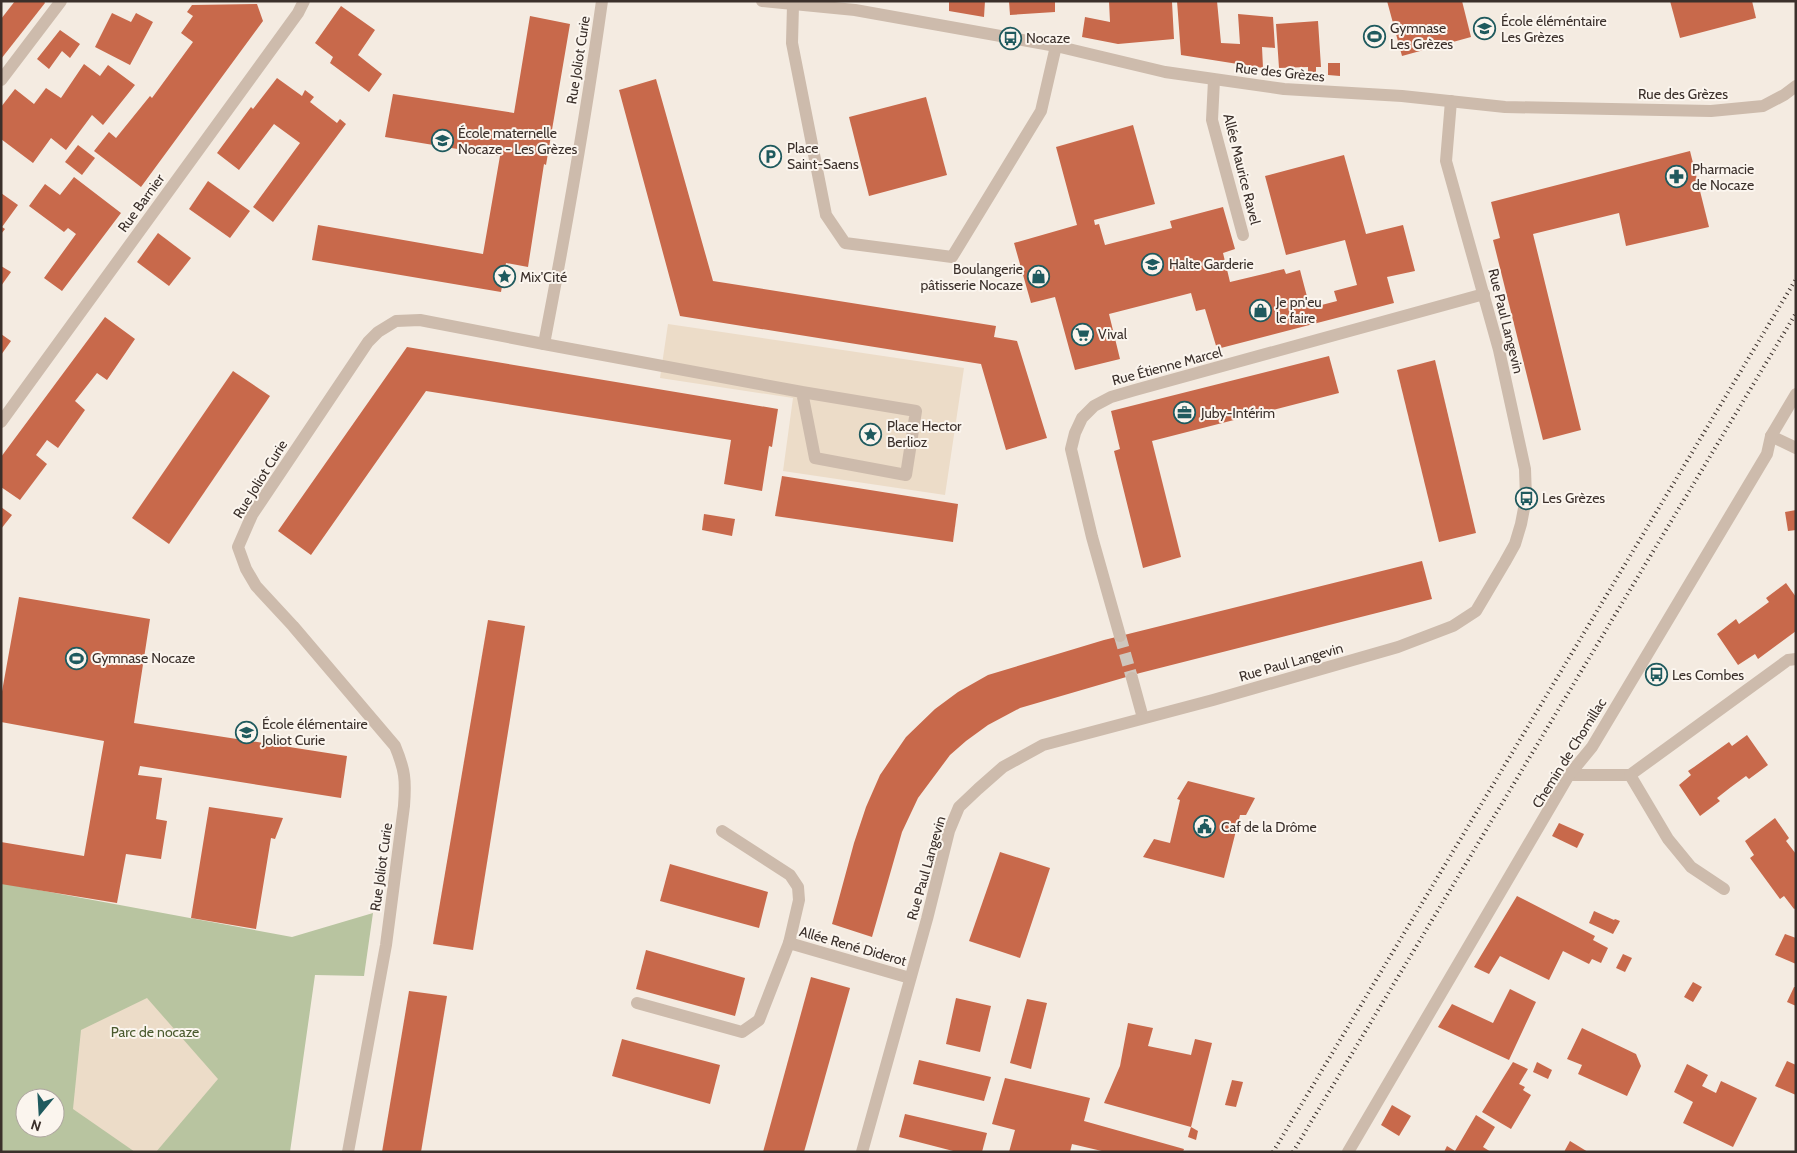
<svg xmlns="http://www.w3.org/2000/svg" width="1797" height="1153" viewBox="0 0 1797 1153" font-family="Cabin,sans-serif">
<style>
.green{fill:#b8c4a0;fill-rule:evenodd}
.plaza{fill:#ecdcc8}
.building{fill:#c8694b}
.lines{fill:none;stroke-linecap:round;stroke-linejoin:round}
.minor-tunnel{stroke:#cfc6bd;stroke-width:12;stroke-dasharray:12 6;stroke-linecap:butt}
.minor{stroke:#cdbbac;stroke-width:12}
.rail{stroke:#3b302b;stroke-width:4;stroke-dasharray:1 4;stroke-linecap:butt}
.labels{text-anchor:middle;stroke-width:4;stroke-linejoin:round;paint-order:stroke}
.poi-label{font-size:14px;fill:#3b302b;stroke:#fbf5ee;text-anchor:start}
.street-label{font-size:14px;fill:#3b302b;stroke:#fbf5ee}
.park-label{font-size:14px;fill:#4a5a2e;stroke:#fbf5ee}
</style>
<rect width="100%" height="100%" fill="#f4ebe1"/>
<path class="green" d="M1,883L292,937L373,913L364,976L315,975L290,1152H1ZM25,1098H55V1128H25Z"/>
<g class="plaza">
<polygon points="668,324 964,368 945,495 783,471 793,398 660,378"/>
<polygon points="147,998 218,1079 156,1152 135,1152 73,1109 81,1030"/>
</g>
<g class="building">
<polygon points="15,1 44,1 45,3 1,59 1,19"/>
<polygon points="949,1 985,1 984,17 949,11"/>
<polygon points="1009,1 1055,1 1055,12 1010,15"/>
<polygon points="1109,1 1172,2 1174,39 1118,44 1082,37 1085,17 1110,22"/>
<polygon points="1177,1 1217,1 1221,43 1240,44 1238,14 1273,17 1275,48 1262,47 1263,68 1181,55"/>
<polygon points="1387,1 1462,1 1471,37 1402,56"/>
<polygon points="1670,1 1752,1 1756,18 1680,38"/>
<polygon points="257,4 263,21 141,187 94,151 109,132 116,138 150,96 152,98 193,42 181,33 193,16 187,12 192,5"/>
<polygon points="341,6 375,30 358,55 382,74 369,92 330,63 333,57 315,43"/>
<polygon points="112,13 131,22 136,13 153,22 130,65 95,47"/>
<polygon points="530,16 570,24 546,165 544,164 528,267 506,263 501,292 312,260 318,225 483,254 500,156 385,137 393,94 514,113"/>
<polygon points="1318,21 1321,67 1316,67 1316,74 1308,73 1308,67 1279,68 1276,24"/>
<polygon points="60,30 80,44 70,58 62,51 49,69 37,59"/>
<polygon points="1328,63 1340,63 1340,76 1328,75"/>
<polygon points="84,64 100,76 108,65 135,85 103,125 92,115 66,150 51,138 33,163 1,139 1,107 15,89 34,104 46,88 61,98"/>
<polygon points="277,78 302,96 305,90 314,97 310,102 337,123 340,119 346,124 273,222 253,207 300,143 274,124 239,170 217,153 251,107 253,109"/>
<polygon points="656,79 713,281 996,326 994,337 1017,341 1047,438 1006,450 981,364 680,316 619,90"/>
<polygon points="926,97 947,175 869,196 849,117"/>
<polygon points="1133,125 1155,204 1094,220 1095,225 1099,224 1105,245 1172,228 1170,221 1223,207 1235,249 1223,253 1230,282 1284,269 1286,274 1300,270 1310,308 1337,301 1334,291 1357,285 1345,240 1286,255 1265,176 1344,155 1366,234 1403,225 1415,271 1387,277 1394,303 1217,349 1205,309 1196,311 1191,293 1109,314 1120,359 1075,370 1055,297 1031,303 1014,243 1077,225 1056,147"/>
<polygon points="78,145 95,158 82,175 65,162"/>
<polygon points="1690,151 1709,227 1626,246 1619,213 1533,234 1581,430 1543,440 1493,240 1500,238 1491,202"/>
<polygon points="74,177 121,213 62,291 44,278 76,234 68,228 64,232 29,206 45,184 60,195"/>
<polygon points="208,181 250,211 230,238 189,209"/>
<polygon points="1,193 18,205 2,227 5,229 1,234"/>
<polygon points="158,233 191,258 169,286 137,262"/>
<polygon points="1,266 11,272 1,286"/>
<polygon points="105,317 135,339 107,380 97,373 75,401 85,410 58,448 47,440 36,455 47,464 20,500 1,487 1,457"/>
<polygon points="1,334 11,341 1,355"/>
<polygon points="407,347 778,409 772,447 769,446 762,491 724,484 731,440 426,391 311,555 278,531"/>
<polygon points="1329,356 1339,393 1152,441 1181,557 1143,568 1114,451 1120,449 1111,411"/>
<polygon points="1435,360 1476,533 1439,542 1397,370"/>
<polygon points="233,371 270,396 169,544 132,518"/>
<polygon points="782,476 958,504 953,542 775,516"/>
<polygon points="1,507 12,515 1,529"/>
<polygon points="1796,510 1796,530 1788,531 1785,512"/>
<polygon points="704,514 735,519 732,536 702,530"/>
<polygon points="1422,561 1432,599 1140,673 1020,708 988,725 966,741 950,755 918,798 902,832 872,937 832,924 854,843 866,807 880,775 906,737 935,709 958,692 988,675 1104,640"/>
<polygon points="1786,583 1796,597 1796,631 1758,659 1755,654 1738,665 1717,634 1736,619 1739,624 1769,602 1766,598"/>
<polygon points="19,597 150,619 134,723 347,756 341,798 140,766 138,775 162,778 156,819 167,821 161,859 126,854 117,903 1,884 1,842 84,856 104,741 1,722 1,697"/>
<polygon points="488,620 525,626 473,950 433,944"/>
<polygon points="1747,735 1768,765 1749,779 1746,776 1731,787 1717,798 1720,801 1700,816 1679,785 1691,775 1688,771 1694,767 1729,742 1732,746"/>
<polygon points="1188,781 1255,798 1246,815 1240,815 1224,878 1143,857 1154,839 1170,843 1180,800 1177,799"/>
<polygon points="209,807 283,818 275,839 271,838 256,929 191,918"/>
<polygon points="1775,818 1789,838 1786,841 1796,854 1796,908 1794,909 1784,896 1780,899 1750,858 1754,855 1745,841"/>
<polygon points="1559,823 1584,834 1577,848 1552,836"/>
<polygon points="1000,852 1050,868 1020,958 969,941"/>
<polygon points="670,864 768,892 759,928 660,901"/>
<polygon points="1517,896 1595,936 1593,940 1608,948 1601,963 1592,959 1589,964 1563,951 1549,980 1500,956 1489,974 1474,967"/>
<polygon points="1594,911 1614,920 1615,919 1620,921 1613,934 1589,923"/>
<polygon points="1785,934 1796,938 1796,964 1775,955"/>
<polygon points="646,950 745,978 735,1016 636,989"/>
<polygon points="1623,954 1632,958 1625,972 1616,968"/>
<polygon points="811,977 850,988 804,1152 763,1152"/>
<polygon points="1693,982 1702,987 1693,1002 1684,997"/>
<polygon points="1794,987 1796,987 1796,1006 1787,1002"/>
<polygon points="1510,989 1536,1002 1509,1060 1438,1027 1452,1004 1493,1023"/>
<polygon points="409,991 447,996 421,1152 382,1152"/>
<polygon points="956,998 991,1006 980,1052 946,1044"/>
<polygon points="1027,999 1047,1003 1031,1069 1010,1063"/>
<polygon points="1128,1023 1153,1028 1148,1046 1191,1055 1195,1039 1212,1043 1191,1127 1104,1103 1120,1066"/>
<polygon points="1582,1028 1636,1054 1641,1066 1627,1096 1578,1074 1582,1065 1567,1059"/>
<polygon points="622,1039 720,1065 710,1104 612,1076"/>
<polygon points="919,1060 991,1077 984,1101 913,1084"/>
<polygon points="1787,1061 1796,1065 1796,1095 1775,1086"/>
<polygon points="1513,1062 1528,1069 1519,1084 1525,1087 1523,1090 1531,1095 1511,1129 1482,1112"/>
<polygon points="1537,1062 1552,1070 1548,1079 1533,1072"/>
<polygon points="1687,1064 1708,1075 1702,1086 1716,1093 1721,1081 1757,1098 1733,1147 1683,1123 1693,1102 1674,1092"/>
<polygon points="1005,1078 1090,1098 1084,1121 1184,1149 1183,1152 1106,1152 1072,1144 1070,1152 1009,1152 1015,1130 992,1124"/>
<polygon points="1232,1080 1243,1082 1236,1107 1225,1105"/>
<polygon points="1392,1105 1411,1116 1399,1136 1381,1125"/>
<polygon points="905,1114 987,1133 982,1152 957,1152 899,1137"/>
<polygon points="1476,1115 1495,1127 1483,1147 1491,1152 1444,1152 1447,1146 1455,1151"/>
<polygon points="1191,1127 1198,1131 1196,1140 1188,1137"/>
<polygon points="1570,1141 1588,1152 1564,1152"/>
</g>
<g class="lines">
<polyline class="minor-tunnel" points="1120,636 1132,678"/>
<g class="minor">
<polyline points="762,1 855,10 1056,46 1165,72 1284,89 1402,96 1505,107 1711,111 1763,106 1784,95 1796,86"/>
<polyline points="793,5 792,43 826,215 845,243 952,257 1041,111 1056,46"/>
<polyline points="1,80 61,1"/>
<polyline points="1214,80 1212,120 1243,235"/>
<polyline points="544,344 802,392 815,458 906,475 916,411 802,392"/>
<polyline points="1,422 298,13 304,1"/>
<polyline points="1771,436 1796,448"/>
<polyline points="1120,636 1092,537 1071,449 1075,433 1082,418 1094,406 1111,397 1135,390 1484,294"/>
<polyline points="1132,678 1143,718"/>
<polyline points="1569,775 1630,775 1788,660 1796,659"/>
<polyline points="1630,775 1668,839 1691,867 1724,889"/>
<polyline points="722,831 790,875 798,887 799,900 789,943"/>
<polyline points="637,1003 742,1032 759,1020 789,943 910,978"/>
<path d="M348,1152L386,945L404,806C406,780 405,770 395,746L293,626L256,586L246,569L238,547L252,515L368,342L378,332L396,321L420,320L544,344C566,230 586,116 602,1"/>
<polyline points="862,1152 927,919 949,831 959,807 978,789 1003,767 1043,745 1213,700 1398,647 1453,626 1476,611 1505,562 1515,544 1521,524 1526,498 1525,469 1499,350 1446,161 1451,101"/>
<polyline points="1348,1152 1569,775 1592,747 1767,454 1771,436 1796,394"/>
</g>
<g class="rail">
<polyline points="1273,1152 1796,279"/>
<polyline points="1293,1152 1796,313"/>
</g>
</g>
<defs>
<symbol id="school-ring" viewBox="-11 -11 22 22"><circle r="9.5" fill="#fbf5ee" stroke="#1f5a5e" stroke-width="1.5"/><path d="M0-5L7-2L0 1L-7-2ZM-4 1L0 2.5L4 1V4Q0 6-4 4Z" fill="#1f5a5e"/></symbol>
<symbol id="stadium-ring" viewBox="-11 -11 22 22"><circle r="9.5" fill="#fbf5ee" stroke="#1f5a5e" stroke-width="1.5"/><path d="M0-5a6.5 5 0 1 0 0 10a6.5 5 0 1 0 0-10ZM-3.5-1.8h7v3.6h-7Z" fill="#1f5a5e"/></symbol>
<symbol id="bus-ring" viewBox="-11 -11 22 22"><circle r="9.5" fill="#fbf5ee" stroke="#1f5a5e" stroke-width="1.5"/><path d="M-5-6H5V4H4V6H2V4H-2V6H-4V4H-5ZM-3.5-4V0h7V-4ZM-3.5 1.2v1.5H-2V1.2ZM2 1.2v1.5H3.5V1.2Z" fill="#1f5a5e"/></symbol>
<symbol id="parking-ring" viewBox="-11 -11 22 22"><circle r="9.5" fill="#fbf5ee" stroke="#1f5a5e" stroke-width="1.5"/><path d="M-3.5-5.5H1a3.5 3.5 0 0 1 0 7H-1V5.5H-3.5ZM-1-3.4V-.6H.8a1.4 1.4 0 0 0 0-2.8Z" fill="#1f5a5e"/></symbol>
<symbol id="pharmacy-ring" viewBox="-11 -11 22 22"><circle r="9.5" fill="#fbf5ee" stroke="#1f5a5e" stroke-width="1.5"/><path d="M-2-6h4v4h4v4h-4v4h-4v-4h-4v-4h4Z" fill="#1f5a5e"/></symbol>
<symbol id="sight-ring" viewBox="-11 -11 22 22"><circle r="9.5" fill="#fbf5ee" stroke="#1f5a5e" stroke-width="1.5"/><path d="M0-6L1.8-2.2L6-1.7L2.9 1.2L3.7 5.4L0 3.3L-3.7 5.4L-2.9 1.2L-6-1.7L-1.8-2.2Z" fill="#1f5a5e"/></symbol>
<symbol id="shop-ring" viewBox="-11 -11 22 22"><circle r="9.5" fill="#fbf5ee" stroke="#1f5a5e" stroke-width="1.5"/><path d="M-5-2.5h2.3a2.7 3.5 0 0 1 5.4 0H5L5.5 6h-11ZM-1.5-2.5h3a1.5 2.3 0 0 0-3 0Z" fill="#1f5a5e"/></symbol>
<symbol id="supermarket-ring" viewBox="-11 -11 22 22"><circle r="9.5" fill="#fbf5ee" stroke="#1f5a5e" stroke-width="1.5"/><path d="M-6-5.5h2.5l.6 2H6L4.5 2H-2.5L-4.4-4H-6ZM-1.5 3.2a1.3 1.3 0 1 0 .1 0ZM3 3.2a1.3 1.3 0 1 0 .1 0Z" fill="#1f5a5e"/></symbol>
<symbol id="office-ring" viewBox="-11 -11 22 22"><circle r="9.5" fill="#fbf5ee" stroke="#1f5a5e" stroke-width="1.5"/><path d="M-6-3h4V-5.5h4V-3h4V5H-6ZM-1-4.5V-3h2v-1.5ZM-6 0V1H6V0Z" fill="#1f5a5e"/></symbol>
<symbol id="civic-ring" viewBox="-11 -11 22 22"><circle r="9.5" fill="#fbf5ee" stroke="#1f5a5e" stroke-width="1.5"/><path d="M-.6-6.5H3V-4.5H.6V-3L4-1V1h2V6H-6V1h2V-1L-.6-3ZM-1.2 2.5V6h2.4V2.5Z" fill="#1f5a5e"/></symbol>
</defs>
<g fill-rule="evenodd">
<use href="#school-ring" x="1472" y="16" width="25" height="25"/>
<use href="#stadium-ring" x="1362" y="24" width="25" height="25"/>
<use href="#bus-ring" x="998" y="26" width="25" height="25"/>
<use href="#school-ring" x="430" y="128" width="25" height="25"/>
<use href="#parking-ring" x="758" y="144" width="25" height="25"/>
<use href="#pharmacy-ring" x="1664" y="164" width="25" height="25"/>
<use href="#school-ring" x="1140" y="252" width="25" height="25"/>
<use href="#sight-ring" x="492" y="264" width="25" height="25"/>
<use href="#shop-ring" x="1026" y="264" width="25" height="25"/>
<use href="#shop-ring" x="1248" y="298" width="25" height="25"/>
<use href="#supermarket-ring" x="1070" y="322" width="25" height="25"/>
<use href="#office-ring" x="1172" y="400" width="25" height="25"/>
<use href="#sight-ring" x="858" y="422" width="25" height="25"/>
<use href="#bus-ring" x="1514" y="486" width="25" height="25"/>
<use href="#stadium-ring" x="64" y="646" width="25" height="25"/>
<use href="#bus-ring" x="1644" y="662" width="25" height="25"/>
<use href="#school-ring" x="234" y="720" width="25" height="25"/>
<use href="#civic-ring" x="1192" y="814" width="25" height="25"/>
</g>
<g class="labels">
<g class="poi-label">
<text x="1501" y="26">École éléméntaire<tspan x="1501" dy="16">Les Grèzes</tspan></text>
<text x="1390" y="33">Gymnase<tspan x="1390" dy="16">Les Grèzes</tspan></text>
<text x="1026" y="43">Nocaze</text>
<text x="458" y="138">École maternelle<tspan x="458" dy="16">Nocaze - Les Grèzes</tspan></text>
<text x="787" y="153">Place<tspan x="787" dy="16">Saint-Saens</tspan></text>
<text x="1692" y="174">Pharmacie<tspan x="1692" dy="16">de Nocaze</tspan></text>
<text x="1169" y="269">Halte Garderie</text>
<text x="1023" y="274" text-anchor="end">Boulangerie<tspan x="1023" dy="16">pâtisserie Nocaze</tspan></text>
<text x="520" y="282">Mix'Cité</text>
<text x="1276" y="307">Je pn'eu<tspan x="1276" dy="16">le faire</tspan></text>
<text x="1098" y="339">Vival</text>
<text x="1201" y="418">Juby-Intérim</text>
<text x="887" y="431">Place Hector<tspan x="887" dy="16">Berlioz</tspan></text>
<text x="1542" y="503">Les Grèzes</text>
<text x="92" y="663">Gymnase Nocaze</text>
<text x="1672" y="680">Les Combes</text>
<text x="262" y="729">École élémentaire<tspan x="262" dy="16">Joliot Curie</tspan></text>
<text x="1221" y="832">Caf de la Drôme</text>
</g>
<g class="street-label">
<text transform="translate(578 60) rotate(-81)" y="5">Rue Joliot Curie</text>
<text transform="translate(1280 72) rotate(6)" y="5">Rue des Grèzes</text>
<text x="1683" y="99">Rue des Grèzes</text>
<text transform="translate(1242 169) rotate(76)" y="5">Allée Maurice Ravel</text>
<text transform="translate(141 203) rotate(-54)" y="5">Rue Barnier</text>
<text transform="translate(1506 321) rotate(76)" y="5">Rue Paul Langevin</text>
<text transform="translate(1167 366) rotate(-15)" y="5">Rue Étienne Marcel</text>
<text transform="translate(260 479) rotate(-58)" y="5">Rue Joliot Curie</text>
<text transform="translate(1291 662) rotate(-16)" y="5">Rue Paul Langevin</text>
<text transform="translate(1569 753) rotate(-58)" y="5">Chemin de Chomillac</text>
<text transform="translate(381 867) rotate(-82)" y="5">Rue Joliot Curie</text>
<text transform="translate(926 868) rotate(-74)" y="5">Rue Paul Langevin</text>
<text transform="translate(853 946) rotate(16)" y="5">Allée René Diderot</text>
</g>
<g class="park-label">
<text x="155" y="1037">Parc de nocaze</text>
</g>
</g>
<rect width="1797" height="1153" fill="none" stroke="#3b302b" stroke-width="5"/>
<g transform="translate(40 1113) rotate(198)"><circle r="24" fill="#fbf5ee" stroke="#aea6a0"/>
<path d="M0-4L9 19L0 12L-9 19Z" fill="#1f5a5e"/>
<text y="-8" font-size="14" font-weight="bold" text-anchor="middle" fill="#3b302b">N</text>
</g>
</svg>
